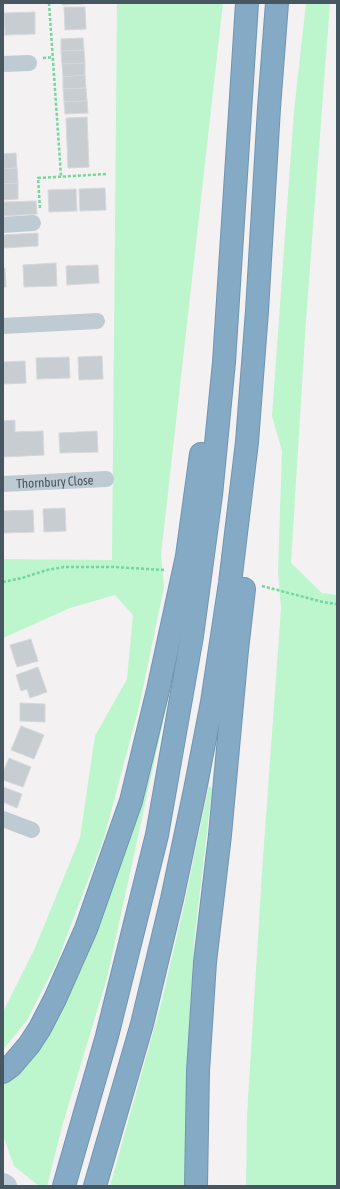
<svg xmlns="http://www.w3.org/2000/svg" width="340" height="1189" viewBox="0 0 340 1189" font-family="'Asap Condensed',sans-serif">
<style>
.green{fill:#bdf5cd}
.building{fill:#c8cdd2;stroke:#d5d8dd}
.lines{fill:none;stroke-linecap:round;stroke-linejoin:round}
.highway-casing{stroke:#7095b1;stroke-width:24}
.path{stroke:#71d79a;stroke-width:2.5;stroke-dasharray:3 2;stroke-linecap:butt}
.street{stroke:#becbd2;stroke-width:16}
.secondary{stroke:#bdccd7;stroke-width:22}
.highway{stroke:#85aac5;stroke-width:22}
.labels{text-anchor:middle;stroke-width:3;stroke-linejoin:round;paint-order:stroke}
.street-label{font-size:13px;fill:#475761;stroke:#fff}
</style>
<rect width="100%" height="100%" fill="#f4f1f2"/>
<g class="green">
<polygon points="117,3 223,3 161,555 164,587 139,707 104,838 57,962 27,1020 3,1050 3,1012 35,948 80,838 95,736 127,679 133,615 115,595 70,608 3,638 3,559 112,560"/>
<polygon points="306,3 330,3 306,320 291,563 322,593 337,595 337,1186 246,1186 247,1116 262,872 281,608 278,572 282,451 272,416 294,111"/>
<polygon points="159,721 163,722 107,978 63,1123 47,1186 39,1186 14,1166 3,1135 3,1085 18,1072"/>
<polygon points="209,785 212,789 194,942 186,1085 185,1186 110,1186 161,1004 183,910"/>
</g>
<g class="building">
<polygon points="62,3 84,3 84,4 62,5"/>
<polygon points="64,7 85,7 86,29 65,30"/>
<polygon points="35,12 35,34 5,35 4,13"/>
<polygon points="83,38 84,50 61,51 61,39"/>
<polygon points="84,50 85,63 62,64 61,51"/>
<polygon points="85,63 85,75 63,77 62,64"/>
<polygon points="85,75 86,88 63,89 63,77"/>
<polygon points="86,88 87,101 64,102 63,89"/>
<polygon points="87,101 88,113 65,114 64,102"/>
<polygon points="87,117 89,167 68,168 66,118"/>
<polygon points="16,153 17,168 3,169 3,154"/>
<polygon points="17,168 18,183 3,184 3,169"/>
<polygon points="18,183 18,199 3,200 3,184"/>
<polygon points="105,188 106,210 80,211 79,189"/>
<polygon points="76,189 77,211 49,212 48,190"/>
<polygon points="36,201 37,214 3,216 3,202"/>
<polygon points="38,233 38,246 3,248 3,235"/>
<polygon points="56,263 57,286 24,287 23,265"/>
<polygon points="98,265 99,283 67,285 66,266"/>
<polygon points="3,268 5,268 6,287 3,287"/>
<polygon points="102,356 103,379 79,380 78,357"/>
<polygon points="69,357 70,378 37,379 36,358"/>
<polygon points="25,361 26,383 3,384 3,362"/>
<polygon points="15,420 15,432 43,431 44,455 3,457 3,421"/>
<polygon points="97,431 98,452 60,453 59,433"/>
<polygon points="65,508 66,531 44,532 43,509"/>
<polygon points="33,510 34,532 3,533 3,511"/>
<polygon points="31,639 38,661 17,667 10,645"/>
<polygon points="38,667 47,692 30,698 27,689 21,691 16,675"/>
<polygon points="20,703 45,704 45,722 20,721"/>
<polygon points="21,726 44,735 34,759 11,750"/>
<polygon points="9,758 31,767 23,787 3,780 3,772"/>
<polygon points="3,787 22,794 17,808 3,802"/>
</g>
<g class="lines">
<defs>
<g id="highway">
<polyline points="3,1072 11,1066 29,1045 40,1028 55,999 86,929 131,801 158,690 187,556 201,454"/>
<polyline points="64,1186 107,1036 157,835 192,636 211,495 224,362 247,3"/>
<polyline points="95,1186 142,1024 172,899 195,790 212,702 230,583 247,442 257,311 269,108 277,3"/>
<polyline points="196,1186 198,1071 205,962 220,835 237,650 244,589"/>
</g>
</defs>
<use href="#highway" class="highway-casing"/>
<g class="path">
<polyline points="49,3 61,176"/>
<polyline points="43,58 53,57"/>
<polyline points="40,208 38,178 107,174"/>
<polyline points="3,582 22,578 47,570 64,567 114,567 164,570"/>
<polyline points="262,586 323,602 337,604"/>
</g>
<g class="street">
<polyline points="3,64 29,63"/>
<polyline points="3,225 33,223"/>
<polyline points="3,326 97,321"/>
<path id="s1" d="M3,484L106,479"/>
<polyline points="3,819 32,830"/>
</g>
<polyline class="secondary" points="3,1184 6,1186"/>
<use href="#highway" class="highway"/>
</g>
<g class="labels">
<g class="street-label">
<text dy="5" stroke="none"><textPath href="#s1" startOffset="52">Thornbury Close</textPath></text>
</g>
</g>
<rect width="340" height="1189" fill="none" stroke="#475761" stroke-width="8"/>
</svg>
